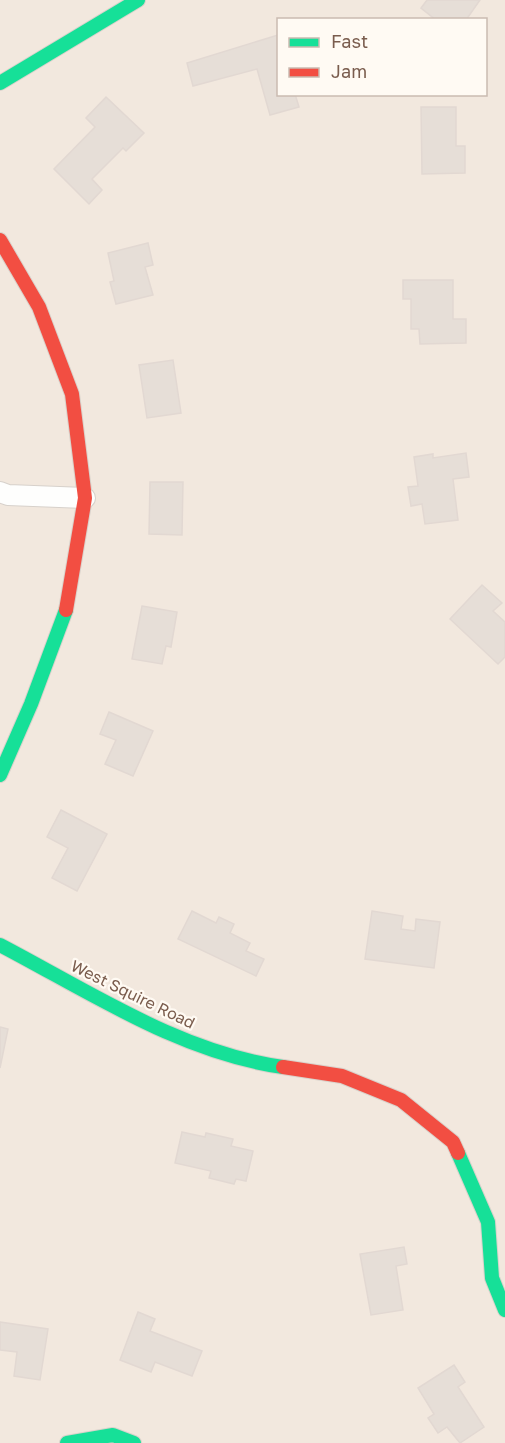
<svg xmlns="http://www.w3.org/2000/svg" width="505" height="1443" viewBox="0 0 505 1443" font-family="'Golos Text',sans-serif">
<style>
.residential{fill:#f2e8de;fill-rule:evenodd}
.building{fill:#e6ded7;stroke:#e2d8d2;stroke-width:1.5}
.lines{fill:none;stroke-linecap:round;stroke-linejoin:round}
.street-casing{stroke:#d7d1cb;stroke-width:22}
.fast-casing{stroke:#d9d2cb;stroke-width:16}
.jam-casing{stroke:#d9d2cb;stroke-width:16}
.street{stroke:#fefefd;stroke-width:20}
.fast{stroke:#16e098;stroke-width:14}
.jam{stroke:#f24e42;stroke-width:14}
.labels{text-anchor:middle;stroke-width:4.5;stroke-linejoin:round;paint-order:stroke}
.street-label{font-size:16px;fill:#7a5c4d;stroke:#fffaf3}
</style>
<rect width="100%" height="100%" fill="#f9f5f0"/>
<path class="residential" d="M0,0H505V1443H0ZM278,20H486V94H278Z"/>
<g class="building">
<polygon points="427,0 480,0 466,20 436,20 421,8"/>
<polygon points="278,35 278,94 295,94 299,107 270,115 257,69 193,86 187,63"/>
<polygon points="106,97 144,133 126,151 123,148 92,179 102,190 89,204 54,169 95,127 86,118"/>
<polygon points="421,107 456,107 456,146 465,146 465,173 422,174"/>
<polygon points="148,243 153,265 145,267 153,295 116,304 110,282 114,281 108,253"/>
<polygon points="403,280 453,280 453,319 466,319 466,343 420,344 419,329 411,329 411,299 403,299"/>
<polygon points="173,360 181,413 147,418 139,365"/>
<polygon points="466,453 469,477 453,479 458,520 425,524 422,504 411,506 408,487 418,486 414,457 433,454 433,458"/>
<polygon points="150,482 183,482 182,535 149,534"/>
<polygon points="482,585 502,603 493,611 505,622 505,657 498,664 450,619"/>
<polygon points="142,606 177,612 171,647 166,646 162,664 132,659"/>
<polygon points="109,712 153,731 133,776 105,764 116,740 100,734"/>
<polygon points="61,810 107,834 77,891 52,878 68,848 47,837"/>
<polygon points="192,911 216,923 219,917 234,924 230,933 250,943 246,951 264,959 256,976 178,939"/>
<polygon points="372,911 403,916 401,929 415,931 416,919 440,922 434,968 365,959"/>
<polygon points="0,1027 8,1029 0,1068"/>
<polygon points="182,1132 205,1137 206,1133 233,1139 231,1146 253,1151 246,1181 236,1179 234,1184 209,1178 211,1171 175,1163"/>
<polygon points="404,1247 407,1264 396,1266 403,1310 371,1315 360,1254"/>
<polygon points="138,1312 155,1319 150,1331 202,1351 192,1376 155,1362 151,1372 120,1360"/>
<polygon points="0,1322 48,1329 40,1380 14,1376 17,1352 0,1350"/>
<polygon points="454,1365 465,1382 458,1387 484,1427 460,1443 447,1427 438,1433 428,1418 434,1414 418,1388"/>
</g>
<g class="lines">
<defs>
<polyline id="street" points="0,492 8,495 85,498"/>
<g id="fast">
<polyline points="0,83 138,0"/>
<polyline points="0,775 31,704 66,610"/>
<path d="M0,945C90,992 181,1053 283,1067"/>
<polyline points="458,1153 488,1222 492,1278 505,1310"/>
<polyline points="67,1443 113,1435 134,1443"/>
</g>
<g id="jam">
<polyline points="0,240 39,307 72,394 85,498 66,610"/>
<polyline points="283,1067 342,1076 401,1100 453,1142 458,1153"/>
</g>
</defs>
<use href="#street" class="street-casing"/>
<use href="#fast" class="fast-casing"/>
<use href="#jam" class="jam-casing"/>
<use href="#street" class="street"/>
<use href="#fast" class="fast"/>
<use href="#jam" class="jam"/>
</g>
<g class="labels">
<g class="street-label">
<text transform="translate(133 994) rotate(26)" y="6">West Squire Road</text>
</g>
</g>
<rect x="277" y="18" width="210" height="78" fill="#fffaf3" stroke="#cabbb1" stroke-width="1.5"/>
<rect x="289" y="38" width="30" height="9" fill="#16e098" stroke="#cabbb1" stroke-width="1.5"/>
<text x="331" y="48" font-size="18" fill="#7a5c4d">Fast</text>
<rect x="289" y="68" width="30" height="9" fill="#f24e42" stroke="#cabbb1" stroke-width="1.5"/>
<text x="331" y="78" font-size="18" fill="#7a5c4d">Jam</text>
</svg>
